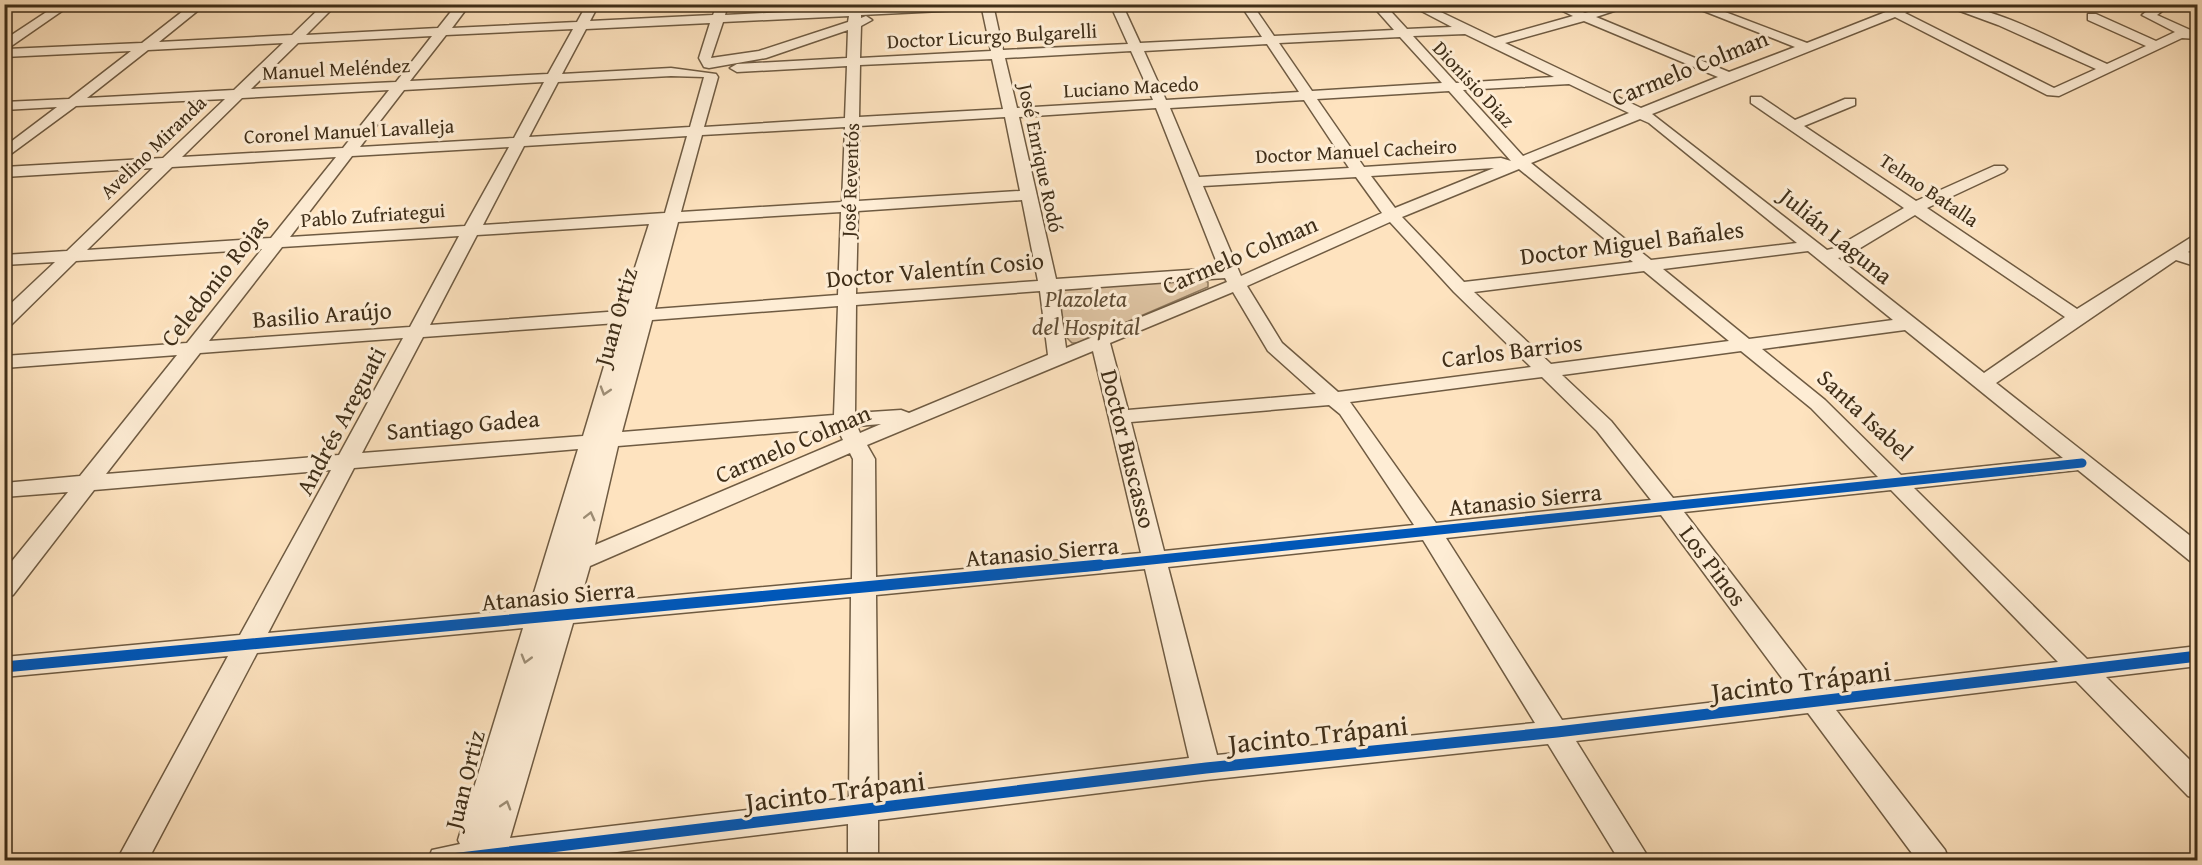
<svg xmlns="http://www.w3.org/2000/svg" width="2202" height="865" viewBox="0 0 2202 865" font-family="'Gentium Book Plus',serif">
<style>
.green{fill:#dec4a3;stroke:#8e795e;stroke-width:1.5}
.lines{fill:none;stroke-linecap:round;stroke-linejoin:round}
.minor-casing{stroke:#6f5b42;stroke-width:3}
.minor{fill:#feedd5;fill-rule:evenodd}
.cycleway-far1-casing{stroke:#feedd5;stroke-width:13}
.cycleway-casing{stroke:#feedd5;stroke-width:15}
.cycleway-far1{stroke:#0057b8;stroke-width:9}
.cycleway{stroke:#0057b8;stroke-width:11}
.oneway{stroke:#9e8e76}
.labels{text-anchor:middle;stroke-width:6;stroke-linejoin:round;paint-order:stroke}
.far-street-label{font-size:20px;fill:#3f2e18;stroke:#feedd5}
.street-label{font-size:24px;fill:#3f2e18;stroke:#feedd5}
.park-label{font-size:24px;font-style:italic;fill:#5f4c34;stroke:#feedd5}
.near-street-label{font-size:28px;fill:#3f2e18;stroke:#feedd5}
</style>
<rect width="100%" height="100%" fill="#fee3bf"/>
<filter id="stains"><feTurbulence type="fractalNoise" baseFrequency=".00333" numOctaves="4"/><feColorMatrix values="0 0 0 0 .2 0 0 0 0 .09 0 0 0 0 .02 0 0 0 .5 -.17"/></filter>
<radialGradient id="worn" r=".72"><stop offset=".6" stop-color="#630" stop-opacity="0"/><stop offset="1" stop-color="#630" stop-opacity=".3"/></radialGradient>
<polygon class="green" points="1198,279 1208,282 1208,287 1078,343 1072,343 1066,337 1057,292 1061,290"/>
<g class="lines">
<defs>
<path id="minor" d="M4,4H72L7,49L142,43L192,4H206L159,42L292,35L324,4H337L306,35L438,28L457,4H470L452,28L577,22L587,4H599L590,21L713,15L717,5L721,4L727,8L725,15L849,9V4H861V8L1025,4L1019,8L994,9L1003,50L1128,44L1110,4H1122L1140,43L1262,37L1240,4H1252L1274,36L1394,30L1371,4H1384L1407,29L1452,27L1408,4H1424L1495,38L1573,16L1548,4H1565L1585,13L1614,4H1635L1596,17L1729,72L1795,47L1686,4H1704L1807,43L1906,4H1924L1905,13L2054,88L2096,69L1998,25L1941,4C1995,4 2058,43 2107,64L2146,46L2088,20V14H2096L2156,41L2175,32L2142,15L2156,4H2171L2157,15L2197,33V39L2182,38L2059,96L2047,95L1895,17L1652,114L1827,250L1835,248L1904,208L1751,103V97H1761L1795,120L1845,99H1855V105L1804,126L1916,201L1994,166H2004L2007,169L2004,172L1927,208L2077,309L2198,233V246L2188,252L2198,256V267L2176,260L1996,383L2198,542V563L2190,561L2078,470L1914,488L2087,659L2198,646V666L2106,677L2198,768V799L2188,796L2076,681L1836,710L1945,850L1949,860H1917L1808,713L1576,741L1650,860H1619L1548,744L1206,780L878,820V860H848V824L551,860H428L432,850L460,844L458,840L523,628L257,653L148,860H117L228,656L4,677V657L240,635L331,470L94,490L13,595L4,598V571L68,492L4,497V483L80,476L177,355L4,368V356L187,343L262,249L76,261L11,325L4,326V310L55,262L4,265V255L67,251L153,168L4,177V167L163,158L225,99L76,106L4,159V147L57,107L4,110V102L69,99L131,51L4,57V40L51,9L4,11ZM982,9L991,51L860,58L861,26L872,20L866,16L861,18V15ZM849,16L848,22L759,51L711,58L723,22ZM1584,21L1718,77L1641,108L1505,43ZM710,23L699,58L704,67L709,68L766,58L848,30L847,58L737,64L730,68L737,72L847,66L845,118L704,127L718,77L716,74L671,68L562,74L586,29ZM573,29L548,74L410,81L446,35ZM1465,34L1554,77L1456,83L1413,36ZM432,36L396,82L251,89L298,43ZM1400,37L1442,83L1312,91L1279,43ZM283,43L234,90L87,98L148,50ZM1267,44L1299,92L1166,100L1144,51ZM1131,51L1153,100L1017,108L1005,58ZM992,59L1003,109L859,117L860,65ZM671,76L704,77L690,127L529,137L558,82ZM544,82L514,138L360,147L404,90ZM1569,84L1629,113L1523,156L1463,90ZM389,90L343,148L182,157L242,98ZM1449,91L1511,161L1501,158L1364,167L1317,99ZM1304,100L1349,168L1199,177L1170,108ZM1156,108L1219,268L1056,279L1019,117ZM1005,117L1020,191L858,201L859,126ZM1640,119L1649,123L1797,243L1651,260L1531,163ZM845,127L842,202L681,212L702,135ZM687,136L665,213L483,225L524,146ZM509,147L465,226L290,237L352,156ZM336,157L271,238L87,250L172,167ZM1494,168L1395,208L1371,176ZM1519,169L1633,262L1464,282L1402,217ZM1356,177L1382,213L1241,276L1203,186ZM1022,200L1038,281L856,294L858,211ZM841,212L838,295L655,309L678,222ZM1915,215L2065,317L1984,373L1838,258L1847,256ZM1390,222L1454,292L1531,367L1338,392L1282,343L1247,286ZM649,224L621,311L430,325L477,235ZM459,236L410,327L209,341L282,247ZM1808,251L1893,320L1749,339L1663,269ZM1644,271L1729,341L1551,364L1474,292ZM1225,278L1227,282L1066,348L1058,290ZM1040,291L1048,355L909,413L901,410L855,413L856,305ZM1233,292L1268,351L1316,394L1128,410L1110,343ZM838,306L834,415L622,432L652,320ZM617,323L583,436L362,453L423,337ZM1905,330L2063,458L1901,475L1825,400L1762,349ZM403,338L339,455L106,474L200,353ZM1093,351L1141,553L876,577L875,459L867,445ZM1741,351L1811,408L1878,477L1673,498L1611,421L1562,375ZM1542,377L1597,431L1651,500L1436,523L1350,402ZM1329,405L1340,414L1414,525L1164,551L1131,422ZM881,424L860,433L857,426ZM837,428L843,440L595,545L618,446ZM578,449L529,609L268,633L354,468ZM850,453L853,459L852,579L579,604L590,566ZM1891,490L2058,662L1821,690L1684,512ZM1661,515L1793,693L1562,720L1446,538ZM1423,540L1535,723L1217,755L1168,567ZM1145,569L1189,758L878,795L876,595ZM851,597L849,798L510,838L573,623Z"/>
</defs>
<use href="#minor" class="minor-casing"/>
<use href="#minor" class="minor"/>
<defs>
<polyline id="cycleway-far1" points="1084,567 2082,463"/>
<g id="cycleway">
<polyline points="4,667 1100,565"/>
<polyline points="443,860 1206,768 1557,732 2198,656"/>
</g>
</defs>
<use href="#cycleway-far1" class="cycleway-far1-casing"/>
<use href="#cycleway" class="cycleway-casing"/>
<use href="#cycleway-far1" class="cycleway-far1"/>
<use href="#cycleway" class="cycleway"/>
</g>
<defs><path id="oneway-chevron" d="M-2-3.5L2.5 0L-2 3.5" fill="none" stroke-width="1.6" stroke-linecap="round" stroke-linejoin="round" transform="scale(1.5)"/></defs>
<g class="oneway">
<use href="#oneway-chevron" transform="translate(605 391) rotate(107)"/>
<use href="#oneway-chevron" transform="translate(590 516) rotate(-76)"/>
<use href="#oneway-chevron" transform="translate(526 659) rotate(106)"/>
<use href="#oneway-chevron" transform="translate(506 805) rotate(-73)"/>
</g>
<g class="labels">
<g class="far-street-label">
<text transform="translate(992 36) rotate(-3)" y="7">Doctor Licurgo Bulgarelli</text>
<text transform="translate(336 69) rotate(-3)" y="7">Manuel Meléndez</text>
<text transform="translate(1474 84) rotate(47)" y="7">Dionisio Diaz</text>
<text transform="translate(1131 87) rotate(-3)" y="7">Luciano Macedo</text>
<text transform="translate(349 131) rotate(-3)" y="7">Coronel Manuel Lavalleja</text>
<text transform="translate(153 147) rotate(-44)" y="7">Avelino Miranda</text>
<text transform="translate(1356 151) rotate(-3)" y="7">Doctor Manuel Cacheiro</text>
<text transform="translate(1041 158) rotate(78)" y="7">José Enrique Rodó</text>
<text transform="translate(850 180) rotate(-88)" y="7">José Reventós</text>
<text transform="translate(1929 190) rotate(34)" y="7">Telmo Batalla</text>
<text transform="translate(373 215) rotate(-4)" y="7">Pablo Zufriategui</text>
</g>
<g class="street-label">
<text transform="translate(1690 68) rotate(-22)" y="8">Carmelo Colman</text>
<text transform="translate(1836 236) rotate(39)" y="8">Julián Laguna</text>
<text transform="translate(1632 243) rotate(-7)" y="8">Doctor Miguel Bañales</text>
<text transform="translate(1240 255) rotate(-23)" y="8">Carmelo Colman</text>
<text transform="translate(935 270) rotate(-5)" y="8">Doctor Valentín Cosio</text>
<text transform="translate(215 281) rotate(-52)" y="8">Celedonio Rojas</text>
<text transform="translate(322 315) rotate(-4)" y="8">Basilio Araújo</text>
<text transform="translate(616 317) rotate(-74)" y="8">Juan Ortiz</text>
<text transform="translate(1512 351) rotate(-7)" y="8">Carlos Barrios</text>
<text transform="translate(1865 415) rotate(43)" y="8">Santa Isabel</text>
<text transform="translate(341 421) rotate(-62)" y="8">Andrés Areguati</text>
<text transform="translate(463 425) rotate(-5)" y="8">Santiago Gadea</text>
<text transform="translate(793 444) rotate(-23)" y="8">Carmelo Colman</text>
<text transform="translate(1128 449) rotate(76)" y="8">Doctor Buscasso</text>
<text transform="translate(1525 500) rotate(-6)" y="8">Atanasio Sierra</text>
<text transform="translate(1042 552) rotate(-5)" y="8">Atanasio Sierra</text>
<text transform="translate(1713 566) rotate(53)" y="8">Los Pinos</text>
<text transform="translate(558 596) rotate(-5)" y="8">Atanasio Sierra</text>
<text transform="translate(465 780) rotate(-76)" y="8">Juan Ortiz</text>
</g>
<g class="park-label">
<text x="1086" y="307">Plazoleta<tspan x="1086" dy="28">del Hospital</tspan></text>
</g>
<g class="near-street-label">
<text transform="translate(1801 681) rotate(-7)" y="10">Jacinto Trápani</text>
<text transform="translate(1318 734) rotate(-6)" y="10">Jacinto Trápani</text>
<text transform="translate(835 791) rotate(-7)" y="10">Jacinto Trápani</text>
</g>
</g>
<rect width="2202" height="865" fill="none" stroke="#fee3bf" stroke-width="24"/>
<rect x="6" y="6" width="2190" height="853" fill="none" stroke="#3f2e18" stroke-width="3"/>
<rect x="12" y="12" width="2178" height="841" fill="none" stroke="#3f2e18" stroke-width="1.5"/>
<rect width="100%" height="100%" filter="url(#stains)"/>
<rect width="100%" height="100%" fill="url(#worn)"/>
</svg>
